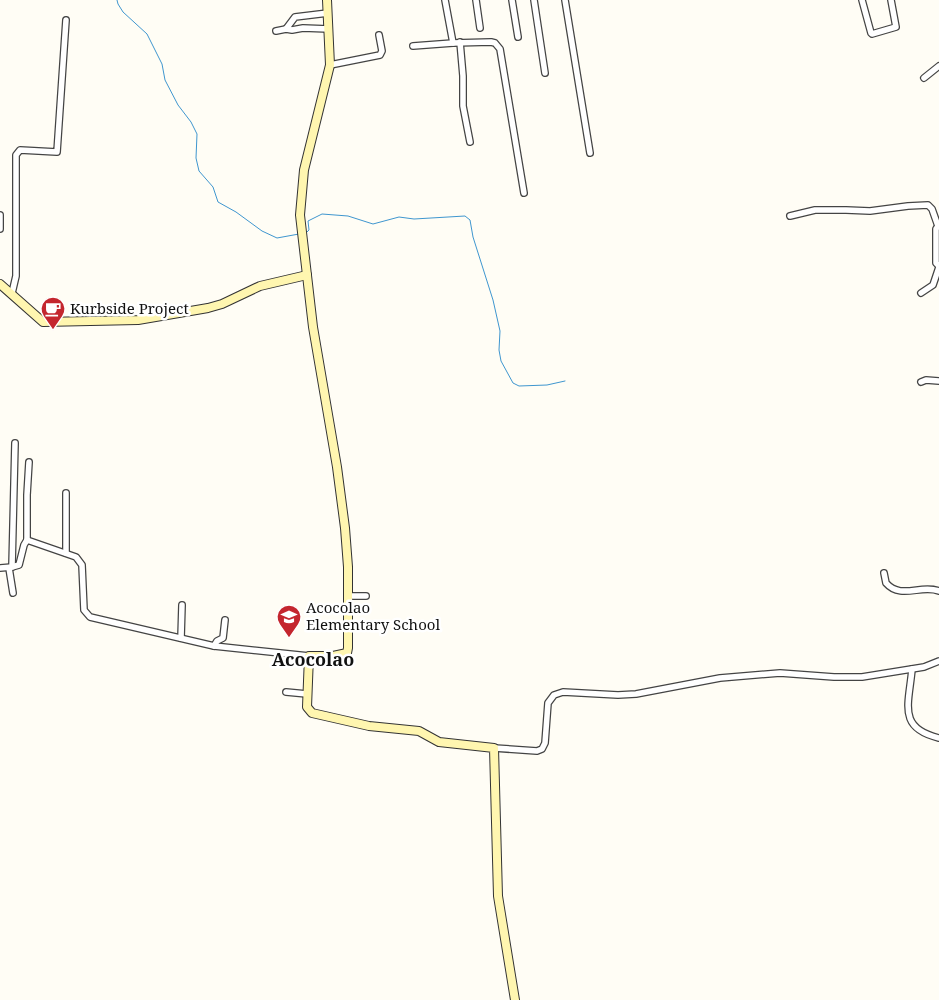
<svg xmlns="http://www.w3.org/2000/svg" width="939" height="1000" viewBox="0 0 939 1000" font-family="'Noto Serif',serif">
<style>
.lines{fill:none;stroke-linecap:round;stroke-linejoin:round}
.stream{stroke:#3f96cf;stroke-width:1}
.street-casing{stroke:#444;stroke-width:8}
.secondary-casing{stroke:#333;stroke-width:10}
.street{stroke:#fff;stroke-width:5.5}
.secondary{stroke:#fff6b0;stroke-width:8}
.labels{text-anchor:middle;stroke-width:5;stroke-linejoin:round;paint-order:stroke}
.poi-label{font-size:15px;fill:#111;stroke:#fff;text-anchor:start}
.quarter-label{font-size:18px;font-weight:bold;fill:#111;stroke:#fff}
</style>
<rect width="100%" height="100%" fill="#fffdf5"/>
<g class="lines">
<g class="stream">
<polyline points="117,0 118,4 123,12 147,34 162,64 165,80 178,105 191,122 197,134 196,158 199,171 213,187 218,202 236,212 262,231 277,238 299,234"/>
<polyline points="306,233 309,230 308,221 322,214 348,216 373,224 399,217 414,219 465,216 470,220 473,237 493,300 500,331 499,350 501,361 513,383 519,386 547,385 565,381"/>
</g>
<defs>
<g id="street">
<polyline points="445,0 453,43 491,42 495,43 500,49 524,193"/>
<polyline points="476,0 480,28"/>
<polyline points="512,0 518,37"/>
<polyline points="534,0 545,73"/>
<polyline points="565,0 590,153"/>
<polyline points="862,0 871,33 872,34 896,27 891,0"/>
<polyline points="286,29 295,17 328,13"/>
<polyline points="276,31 286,29 292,30 303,28 329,29"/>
<polyline points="460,42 463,76 463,106 470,142"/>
<polyline points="413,46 453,43"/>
<polyline points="330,65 380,55 382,51 379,35"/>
<polyline points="924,78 939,66"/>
<polyline points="0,215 0,229"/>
<polyline points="790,216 815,210 846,210 870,211 908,206 928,205 932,209 938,226"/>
<polyline points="939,225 936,229 936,263 939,266"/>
<polyline points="12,293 16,276 16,155 20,150 57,152 66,20"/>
<polyline points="921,293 933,285 939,267"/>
<polyline points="921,382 926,380 939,381"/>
<polyline points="66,493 66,553"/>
<polyline points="27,540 27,495 29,462"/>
<polyline points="12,567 15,443"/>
<polyline points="0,568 12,567 19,565 24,545 27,540 76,557 82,565 84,610 90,617 214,646 309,656"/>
<polyline points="9,568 13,593"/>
<path d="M884,573L886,583C901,600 921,584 939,591"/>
<polyline points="348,596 366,596"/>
<polyline points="181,638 182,605"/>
<polyline points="214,646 217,641 223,638 225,620"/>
<path d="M912,669C909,704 897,728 939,738"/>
<polyline points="286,692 307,694"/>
<polyline points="494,748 537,751 542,749 545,743 548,703 554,695 563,692 618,695 636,694 720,678 780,673 834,677 862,677 924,667 939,661"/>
</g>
<g id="secondary">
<polyline points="327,0 330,65 304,170 300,215 313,327 337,467 345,528 348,567 348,648 347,653 333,656 309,656 307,707 312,713 369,726 419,731 439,742 494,748 498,896 515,1000"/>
<polyline points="0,284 43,322 138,320 208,308 222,304 260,286 307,275"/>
</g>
</defs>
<use href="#street" class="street-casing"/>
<use href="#secondary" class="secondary-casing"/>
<use href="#street" class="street"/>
<use href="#secondary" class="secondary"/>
</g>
<defs>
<symbol id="cafe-pin" viewBox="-11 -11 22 30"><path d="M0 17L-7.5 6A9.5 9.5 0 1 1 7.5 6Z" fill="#c4262e" stroke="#fff"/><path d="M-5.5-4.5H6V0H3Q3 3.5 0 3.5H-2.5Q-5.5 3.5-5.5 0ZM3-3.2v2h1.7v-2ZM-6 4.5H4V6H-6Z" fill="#fff"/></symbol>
<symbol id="school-pin" viewBox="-11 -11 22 30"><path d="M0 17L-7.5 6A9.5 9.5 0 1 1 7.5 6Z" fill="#c4262e" stroke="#fff"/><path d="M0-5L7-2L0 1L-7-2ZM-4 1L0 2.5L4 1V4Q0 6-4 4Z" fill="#fff"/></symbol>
</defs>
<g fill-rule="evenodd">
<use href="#cafe-pin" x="39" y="295" width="28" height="38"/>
<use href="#school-pin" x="275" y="603" width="28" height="38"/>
</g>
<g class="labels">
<g class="poi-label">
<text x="70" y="314">Kurbside Project</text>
<text x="306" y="613">Acocolao<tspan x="306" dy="17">Elementary School</tspan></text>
</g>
<g class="quarter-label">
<text x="313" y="666">Acocolao</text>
</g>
</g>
</svg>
